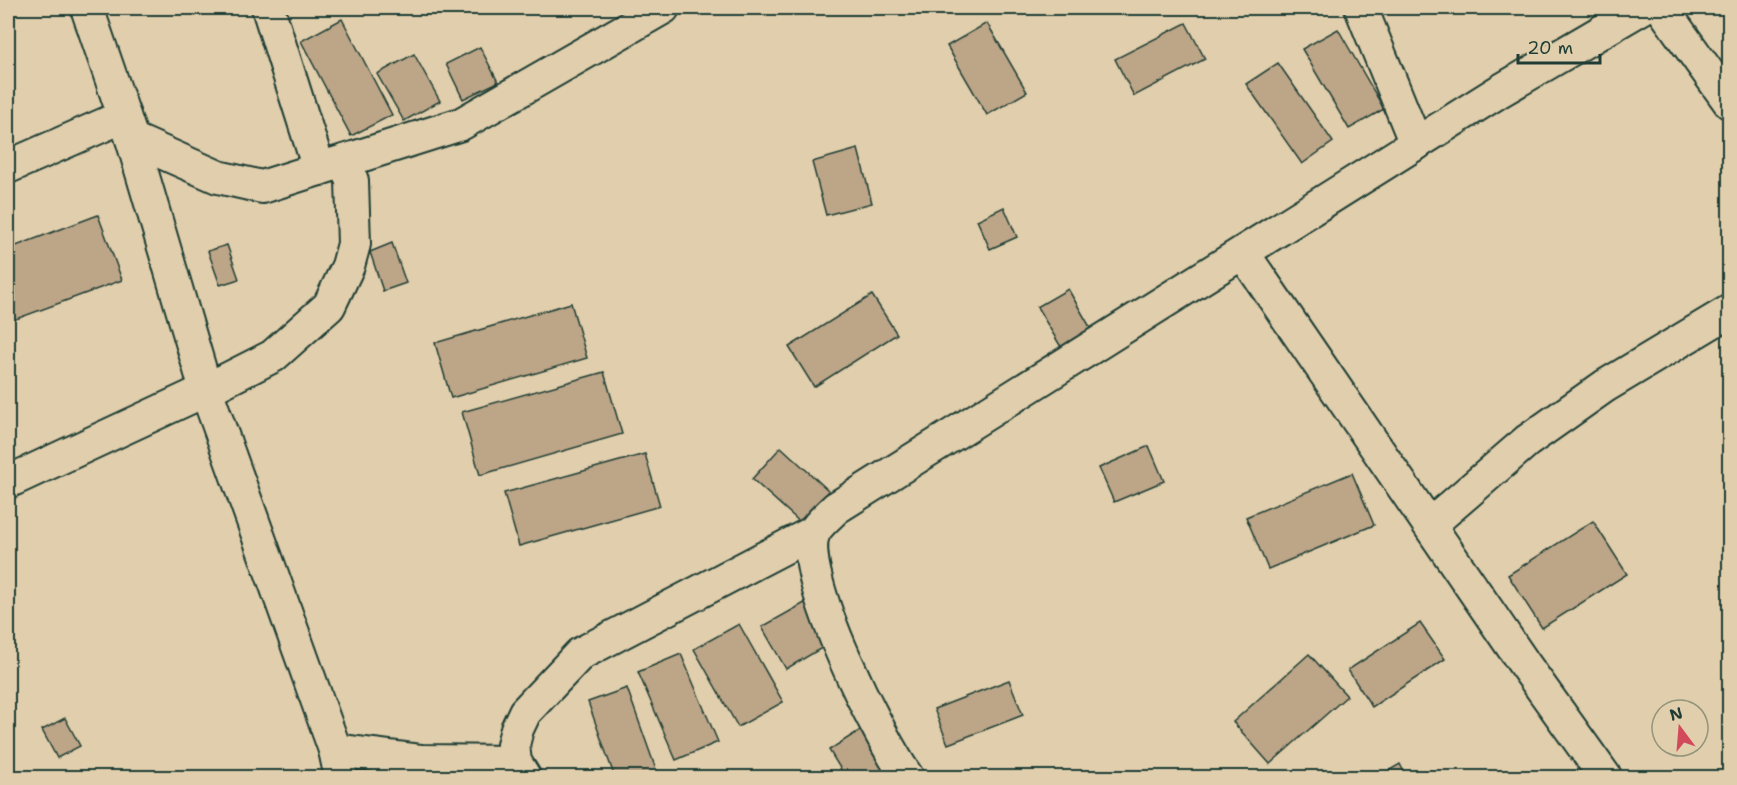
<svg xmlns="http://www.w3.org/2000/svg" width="1737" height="785" viewBox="0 0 1737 785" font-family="'Shantell Sans',sans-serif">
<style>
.building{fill:#bda587;stroke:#1f3d34;stroke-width:1.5}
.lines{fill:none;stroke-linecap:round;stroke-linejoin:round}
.minor-casing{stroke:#1f3d34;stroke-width:36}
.minor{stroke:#e1ceac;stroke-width:32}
</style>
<rect width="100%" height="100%" fill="#e1ceac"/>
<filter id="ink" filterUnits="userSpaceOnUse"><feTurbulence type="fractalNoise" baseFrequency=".0167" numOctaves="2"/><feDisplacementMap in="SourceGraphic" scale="12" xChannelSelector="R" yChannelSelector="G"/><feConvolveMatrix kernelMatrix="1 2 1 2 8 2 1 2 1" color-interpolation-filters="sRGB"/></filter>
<g filter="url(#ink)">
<g class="building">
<polygon points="338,8 353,8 340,13"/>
<polygon points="342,19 392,115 351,136 301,41"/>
<polygon points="987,23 1027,92 987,115 947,46"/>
<polygon points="1186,23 1205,59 1134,96 1115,59"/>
<polygon points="1338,29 1384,109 1349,129 1302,49"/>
<polygon points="480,47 498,82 463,99 446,64"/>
<polygon points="414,54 440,101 404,121 377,74"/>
<polygon points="1278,63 1333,142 1302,164 1246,84"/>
<polygon points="858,149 872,203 826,215 812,162"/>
<polygon points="1004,207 1017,237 990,249 977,220"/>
<polygon points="98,215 122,280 8,322 8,249"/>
<polygon points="392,243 406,283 383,291 370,252"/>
<polygon points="227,245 239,279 220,285 208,251"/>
<polygon points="1068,289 1097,339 1067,357 1037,307"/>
<polygon points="872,295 897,334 814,387 789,347"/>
<polygon points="571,303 587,358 451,398 435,343"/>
<polygon points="604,372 622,434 480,475 462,412"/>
<polygon points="1149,446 1164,481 1114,502 1099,468"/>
<polygon points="781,447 829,491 801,523 752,479"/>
<polygon points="645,454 660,506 519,546 504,493"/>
<polygon points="1352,473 1374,525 1268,569 1246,517"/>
<polygon points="1593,521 1627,574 1542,628 1508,575"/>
<polygon points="808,601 832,642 786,669 762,627"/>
<polygon points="1420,623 1445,659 1372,707 1348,670"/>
<polygon points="739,624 783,702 738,727 694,649"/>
<polygon points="681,654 718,742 676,760 638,672"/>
<polygon points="1309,654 1347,696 1270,764 1233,722"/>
<polygon points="1009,680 1023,715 948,744 934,709"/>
<polygon points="627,688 659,778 615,778 588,702"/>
<polygon points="65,718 80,746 57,758 42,730"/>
<polygon points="865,727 889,766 871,778 846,778 829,750"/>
<polygon points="1400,764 1407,778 1376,778"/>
<polygon points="1559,771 1563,778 1549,778"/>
</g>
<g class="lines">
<defs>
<g id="minor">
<polyline points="87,8 132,139 206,390 335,750 341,778"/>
<polyline points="268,8 319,169"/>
<polyline points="1361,8 1416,144"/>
<polyline points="1662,8 1730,103"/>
<polyline points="132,139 218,177 262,187 461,124 663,8"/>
<polyline points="8,167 124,116"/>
<polyline points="1243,253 1525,665 1606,778"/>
<polyline points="8,482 206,390 273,356 329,306 348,266 354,244 352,181 345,161"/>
<polyline points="1431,524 1527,441 1605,386 1730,311"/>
<polyline points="335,750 422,761 515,762"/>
<polyline points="525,778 515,762 513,745 517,729 525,712 580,654 814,532"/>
<path d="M908,778C881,741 795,573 814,532C818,524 829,515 836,508L1498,92L1642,8"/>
</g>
</defs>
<use href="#minor" class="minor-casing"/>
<use href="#minor" class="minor"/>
</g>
</g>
<rect width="1737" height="785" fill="none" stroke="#e1ceac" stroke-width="30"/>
<rect x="15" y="15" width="1707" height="755" fill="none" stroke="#1f3d34" stroke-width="2" filter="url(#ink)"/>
<g transform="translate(1680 728) rotate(344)"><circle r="28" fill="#e1ceac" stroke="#93947c" stroke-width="1.5"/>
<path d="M0-4.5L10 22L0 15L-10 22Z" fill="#d1495b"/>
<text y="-9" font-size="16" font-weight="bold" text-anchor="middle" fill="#1f3d34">N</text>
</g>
<path d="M1518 54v9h82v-9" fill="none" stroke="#1f3d34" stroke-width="3"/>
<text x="1527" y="54" font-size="18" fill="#1f3d34" stroke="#e1ceac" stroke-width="4.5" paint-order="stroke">20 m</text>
</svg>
